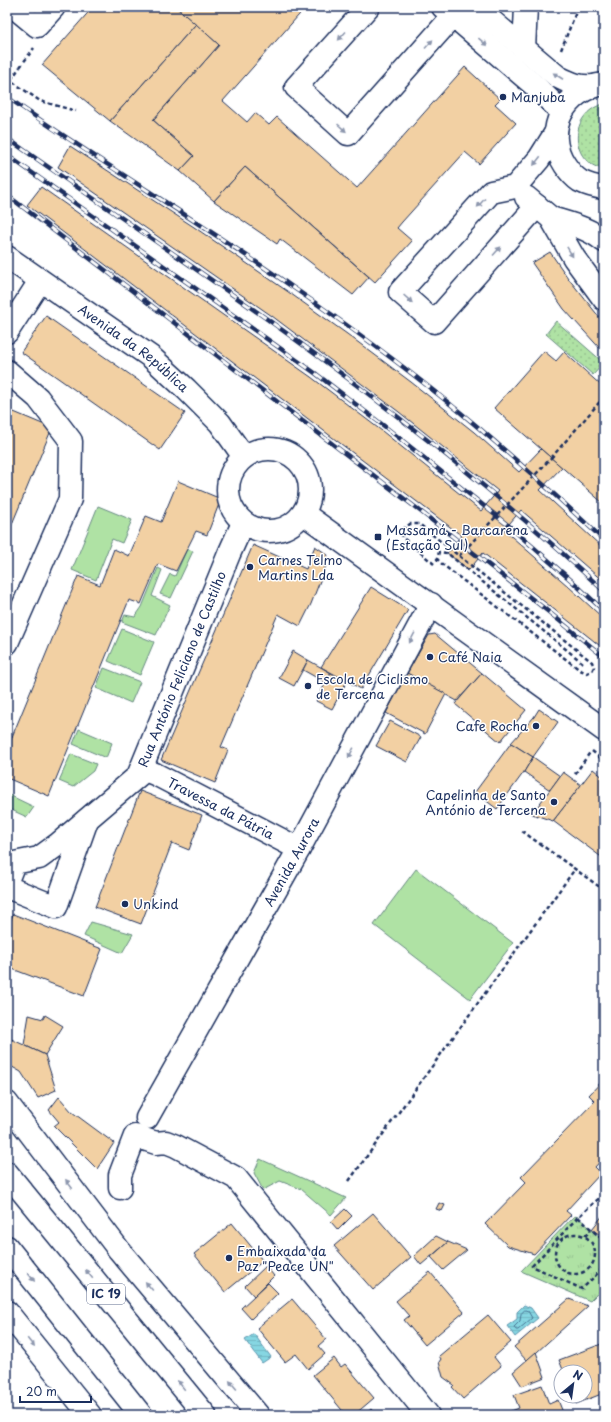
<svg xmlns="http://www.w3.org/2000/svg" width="611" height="1422" viewBox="0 0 611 1422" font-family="'Playpen Sans',sans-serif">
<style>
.grass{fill:url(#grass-dots);stroke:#658881}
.park{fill:url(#park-tufts);stroke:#658881}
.garden{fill:#afe2a4;stroke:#658881}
.water{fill:url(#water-rules);stroke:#5b93ad}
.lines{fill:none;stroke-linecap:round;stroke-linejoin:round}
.shore{stroke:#467293;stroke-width:1}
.building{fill:#f2d0a3;stroke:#1b2f5e}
.minor-casing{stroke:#1b2f5e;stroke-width:25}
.major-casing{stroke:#1b2f5e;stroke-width:25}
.highway-casing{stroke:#1b2f5e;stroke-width:25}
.path{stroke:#1b2f5e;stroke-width:2.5;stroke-dasharray:4 3;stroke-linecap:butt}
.minor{stroke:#fff;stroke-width:22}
.major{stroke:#fff;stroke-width:22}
.highway{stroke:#fff;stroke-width:22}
.rail-casing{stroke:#1b2f5e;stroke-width:4.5}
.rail{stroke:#fff;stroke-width:3;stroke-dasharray:9;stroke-linecap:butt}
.path-bridge{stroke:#1b2f5e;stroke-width:2.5;stroke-dasharray:4 3;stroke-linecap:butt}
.oneway{fill:#8d97ae}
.poi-dot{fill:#1b2f5e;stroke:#fff;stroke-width:1.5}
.labels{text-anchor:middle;stroke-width:3;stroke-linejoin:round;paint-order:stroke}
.shield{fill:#fff;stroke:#5f6d8e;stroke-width:1}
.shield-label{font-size:12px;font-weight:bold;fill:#1b2f5e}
.poi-label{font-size:13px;fill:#1b2f5e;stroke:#fff;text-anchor:start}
.street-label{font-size:13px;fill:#1b2f5e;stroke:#fff}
</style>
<defs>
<pattern id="grass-dots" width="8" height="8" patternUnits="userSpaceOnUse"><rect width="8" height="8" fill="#afe2a4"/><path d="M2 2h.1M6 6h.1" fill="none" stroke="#96c290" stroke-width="1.8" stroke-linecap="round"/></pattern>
<pattern id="park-tufts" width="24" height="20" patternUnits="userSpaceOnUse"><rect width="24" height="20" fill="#afe2a4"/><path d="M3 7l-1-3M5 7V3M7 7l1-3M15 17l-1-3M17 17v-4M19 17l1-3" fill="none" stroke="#96c290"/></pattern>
<pattern id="water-rules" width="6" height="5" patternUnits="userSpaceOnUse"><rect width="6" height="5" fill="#86d6e2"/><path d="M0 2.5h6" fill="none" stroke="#73b8c4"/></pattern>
</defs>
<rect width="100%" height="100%" fill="#fff"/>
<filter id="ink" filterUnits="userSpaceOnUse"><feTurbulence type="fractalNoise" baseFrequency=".025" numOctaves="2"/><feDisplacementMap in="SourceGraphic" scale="8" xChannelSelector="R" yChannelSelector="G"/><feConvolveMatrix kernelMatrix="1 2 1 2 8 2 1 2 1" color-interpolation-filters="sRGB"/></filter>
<g filter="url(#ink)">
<g class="grass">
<path d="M604,104V169C568,163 569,112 604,104Z"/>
<polygon points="556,321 604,363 593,375 546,334"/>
</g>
<polygon class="park" points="574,1216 578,1217 604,1241 604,1287 590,1301 521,1271"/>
<g class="garden">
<polygon points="98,506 132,520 122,543 112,539 96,580 72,570"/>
<polygon points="187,549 193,551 171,598 160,594 170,574 175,576"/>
<polygon points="158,568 162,570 152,596 170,605 156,635 122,622 125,615 135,617 142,607"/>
<polygon points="122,629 154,642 140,675 108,661"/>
<polygon points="104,668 140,682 131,703 96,688"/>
<polygon points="79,729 112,743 106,758 73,744"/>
<polygon points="71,754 96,764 93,771 73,787 59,781"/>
<polygon points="7,794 34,807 27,817 7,808"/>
<polygon points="416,869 513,943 470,999 374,925"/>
<polygon points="91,922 133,934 122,953 84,936"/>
<polygon points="260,1159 346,1198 331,1215 301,1189 280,1181 263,1190 254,1173"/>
</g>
<g class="water">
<polygon points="524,1305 531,1308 538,1318 515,1337 507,1326 517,1319 517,1312"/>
<polygon points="254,1334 271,1357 262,1363 245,1340"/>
</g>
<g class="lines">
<polygon class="shore" points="525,1310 528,1311 532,1318 518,1330 516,1330 514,1327 520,1321 521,1314"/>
</g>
<g class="building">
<polygon points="93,7 176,7 196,24 110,121 42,65"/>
<polygon points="176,7 306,7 223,101 247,122 255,113 269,125 277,117 357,188 465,67 500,99 495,104 516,123 479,164 465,152 402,222 397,228 412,241 375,282 245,167 214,201 180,171 194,156 153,120 219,45"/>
<polygon points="594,7 604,7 604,15"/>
<polygon points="196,24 219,45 153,120 194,156 180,171 110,121"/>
<polygon points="70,146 194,227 287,291 347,334 411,382 474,432 519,472 541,449 562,467 540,490 604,549 604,582 521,510 504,530 568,586 604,619 604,649 483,553 469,570 447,553 462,536 27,205 41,187 311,377 382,431 481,511 498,491 399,412 272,316 58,167"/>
<polygon points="245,167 369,277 353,295 280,239 277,244 214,201"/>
<polygon points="550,252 568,278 604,323 604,353 564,309 532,263"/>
<polygon points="46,316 185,413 160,450 21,352"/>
<polygon points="544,351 556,361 564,352 604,388 604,504 494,408"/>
<polygon points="9,410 52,428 7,536 7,414"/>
<polygon points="178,481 221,499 207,535 196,531 176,571 158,564 141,604 129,600 49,796 7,778 7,749 78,576 100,585 114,549 129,556 146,516 161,522"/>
<polygon points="253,545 306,569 312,553 327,563 311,604 300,626 278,614 221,747 228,750 215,783 161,760"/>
<polygon points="315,546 328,555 325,562 312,553"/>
<polygon points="371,587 408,610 361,689 321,667"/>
<polygon points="435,634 482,673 457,701 407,673 429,635"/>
<polygon points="293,651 308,660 294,686 279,678"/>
<polygon points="308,660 331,673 326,683 303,670"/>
<polygon points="331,673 347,681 332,709 316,701"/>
<polygon points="407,673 446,694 425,734 386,713"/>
<polygon points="482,673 526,710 500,742 455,704"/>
<polygon points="539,709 558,722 533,757 511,743 534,717"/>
<polygon points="390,721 421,737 407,762 376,746"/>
<polygon points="511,743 533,757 524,772 497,809 475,792"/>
<polygon points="533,757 560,776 550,790 524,772"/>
<polygon points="593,769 604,778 604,859 553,821"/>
<polygon points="563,772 581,785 553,821 532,814"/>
<polygon points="140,791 202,815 189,850 172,843 141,924 95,907"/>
<polygon points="13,914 102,949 84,996 7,967 7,930"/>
<polygon points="29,1015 43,1019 45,1015 63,1026 45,1055 24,1045"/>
<polygon points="7,1037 45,1055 56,1090 38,1098 21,1072 7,1064"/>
<polygon points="604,1079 604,1157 595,1167 601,1173 566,1211 571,1215 534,1254 508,1246 485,1224 526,1182 521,1177 595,1101 589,1095"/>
<polygon points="59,1097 72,1112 114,1143 97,1169 54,1126 59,1122 49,1110"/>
<polygon points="439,1203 445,1205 442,1211 436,1209"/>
<polygon points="345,1209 352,1216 338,1230 331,1222"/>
<polygon points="373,1213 411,1257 373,1290 334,1246"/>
<polygon points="604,1214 604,1238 592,1229"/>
<polygon points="232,1223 263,1261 225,1292 194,1254"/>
<polygon points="436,1236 448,1242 421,1265 414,1256"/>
<polygon points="448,1242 467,1250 443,1270 431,1257"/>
<polygon points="266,1266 274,1276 254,1296 245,1286"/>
<polygon points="430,1272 464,1312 425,1345 404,1320 409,1316 396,1301"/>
<polygon points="268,1283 278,1293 251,1319 241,1308"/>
<polygon points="292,1299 326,1339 318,1346 325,1354 308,1369 296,1354 285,1362 257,1328"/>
<polygon points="569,1299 588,1306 527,1361 514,1347"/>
<polygon points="488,1315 511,1342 494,1357 501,1366 463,1399 452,1387 454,1385 443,1377 439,1362 441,1359 439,1356"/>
<polygon points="604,1343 604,1393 576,1404 573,1396 585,1396 585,1372 564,1372 559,1360"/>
<polygon points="536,1352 545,1377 522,1386 513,1372"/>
<polygon points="334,1358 341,1367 345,1364 374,1398 354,1415 346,1415 313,1375"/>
<polygon points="542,1385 549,1404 558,1400 564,1415 501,1415 519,1408 514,1395"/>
<polygon points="371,1409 376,1415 364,1415"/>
</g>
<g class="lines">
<defs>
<g id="minor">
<polyline points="14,7 37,26 54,7"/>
<polyline points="368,7 296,87 348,134 453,16"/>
<polyline points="524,49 526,7"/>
<polyline points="526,197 551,218 574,258 604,299"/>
<polyline points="537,206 434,322 400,292 491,192 515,187 539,159 556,132"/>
<path d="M551,218C570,224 589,228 604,241"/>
<path id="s1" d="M7,257L151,357L186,389L220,423L244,457"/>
<polyline points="7,332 40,281"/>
<polyline points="7,371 38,398 71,441 70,499 7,643"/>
<circle cx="269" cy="490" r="41"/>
<polyline points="304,514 604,730"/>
<path id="s2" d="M142,769L155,774L299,849"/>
<path id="s3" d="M7,881L14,863L39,858L57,845L138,776L229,554L243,523"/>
<polyline points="7,887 56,907 87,820"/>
<path id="s4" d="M147,1118L299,849L431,604"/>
<polyline points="120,1188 120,1175 135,1136 156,1143 166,1142 176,1146 236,1178 428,1415"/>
</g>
<g id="major">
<polyline points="443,7 534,85 562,112"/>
<path d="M475,7L558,77C572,84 579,87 595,86"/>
<path d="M604,84C565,89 542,131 565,165C569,171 574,177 580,181C588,185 596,187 604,188"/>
</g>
<g id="highway">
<polyline points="7,1103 119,1250 258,1415"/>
<polyline points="7,1173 205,1415"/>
<polyline points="7,1247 141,1415"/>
<polyline points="7,1312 90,1415"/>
</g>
</defs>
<use href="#minor" class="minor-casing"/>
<use href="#major" class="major-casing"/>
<use href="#highway" class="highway-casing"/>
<g class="path">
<polyline points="561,50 578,7"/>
<polyline points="20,67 34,48"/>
<polyline points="7,78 40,101 76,111"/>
<polyline points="551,458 604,397"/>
<polyline points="434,564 402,537 403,529 410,524 419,524 592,662 594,667 592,671 587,673 580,670 443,565 437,559 439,552 447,553 583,663"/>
<polyline points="592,751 604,761"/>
<polyline points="575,774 591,751"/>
<polyline points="522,831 604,890"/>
<polyline points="349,1181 575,869"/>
<polyline points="604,1194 578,1217 532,1266 582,1289 604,1267"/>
<polyline points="578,1217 604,1241"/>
<circle cx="575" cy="1254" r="20"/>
<polyline points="585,1236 591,1230"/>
</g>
<use href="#minor" class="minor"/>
<use href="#major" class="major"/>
<use href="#highway" class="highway"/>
<defs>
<g id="rail">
<path d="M7,97C100,162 198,221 291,286C355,330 419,377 479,428C521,464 563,502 604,540"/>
<path d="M7,138C93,199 181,258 267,319C384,403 498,493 604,591"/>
<polyline points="7,155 315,373 388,429 509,526 572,581 604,611"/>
<polyline points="7,195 415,507 550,613 604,657"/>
</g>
</defs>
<use href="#rail" class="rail-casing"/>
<use href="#rail" class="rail"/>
<g class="path-bridge">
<polyline points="7,85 20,67"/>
<polyline points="459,556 551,458"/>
</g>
</g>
<defs><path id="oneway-solid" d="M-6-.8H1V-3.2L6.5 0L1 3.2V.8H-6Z"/></defs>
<g class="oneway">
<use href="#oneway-solid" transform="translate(342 36) rotate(132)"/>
<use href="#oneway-solid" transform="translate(483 42) rotate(40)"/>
<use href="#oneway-solid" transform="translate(429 44) rotate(-48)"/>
<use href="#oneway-solid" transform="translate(558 76) rotate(-147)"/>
<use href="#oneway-solid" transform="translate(342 128) rotate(42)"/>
<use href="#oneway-solid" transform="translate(537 161) rotate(128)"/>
<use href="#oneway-solid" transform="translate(481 203) rotate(132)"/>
<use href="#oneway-solid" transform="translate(497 251) rotate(-48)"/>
<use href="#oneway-solid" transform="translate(570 252) rotate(59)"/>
<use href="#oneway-solid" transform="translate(408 299) rotate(42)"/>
<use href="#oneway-solid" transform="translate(412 638) rotate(118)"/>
<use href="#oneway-solid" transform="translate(351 753) rotate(118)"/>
<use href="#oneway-solid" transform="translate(69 1184) rotate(-127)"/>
<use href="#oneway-solid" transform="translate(89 1274) rotate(-129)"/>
<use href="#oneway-solid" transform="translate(31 1277) rotate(51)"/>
<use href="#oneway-solid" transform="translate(149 1286) rotate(-130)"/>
<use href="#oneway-solid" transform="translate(31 1343) rotate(51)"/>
<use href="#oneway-solid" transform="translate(181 1385) rotate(-129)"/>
<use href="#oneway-solid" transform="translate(233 1385) rotate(-130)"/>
</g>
</g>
<g class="poi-dot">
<circle cx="503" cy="97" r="4"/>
<rect x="374" y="533" width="8" height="8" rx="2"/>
<circle cx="250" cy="567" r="4"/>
<circle cx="430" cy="657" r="4"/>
<circle cx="308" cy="686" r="4"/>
<circle cx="536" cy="726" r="4"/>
<circle cx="554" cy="802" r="4"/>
<circle cx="125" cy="904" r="4"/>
<circle cx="229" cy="1258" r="4"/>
</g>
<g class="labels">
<rect class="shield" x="87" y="1284" width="38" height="20" rx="3"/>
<g class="shield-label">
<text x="106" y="1298">IC 19</text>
</g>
<g class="poi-label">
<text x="511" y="102">Manjuba</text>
<text x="386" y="535">Massamá - Barcarena<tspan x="386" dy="15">(Estação Sul)</tspan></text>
<text x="258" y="565">Carnes Telmo<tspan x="258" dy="15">Martins Lda</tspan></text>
<text x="438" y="662">Café Naia</text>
<text x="316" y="684">Escola de Ciclismo<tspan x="316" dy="15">de Tercena</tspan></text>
<text x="528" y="731" text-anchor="end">Cafe Rocha</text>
<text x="546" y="800" text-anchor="end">Capelinha de Santo<tspan x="546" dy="15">António de Tercena</tspan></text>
<text x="133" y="909">Unkind</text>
<text x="237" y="1256">Embaixada da<tspan x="237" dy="15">Paz "Peace UN"</tspan></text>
</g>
<g class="street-label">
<text dy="5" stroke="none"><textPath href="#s1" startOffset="156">Avenida da República</textPath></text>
<text dy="5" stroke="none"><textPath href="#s3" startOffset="289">Rua António Feliciano de Castilho</textPath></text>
<text dy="5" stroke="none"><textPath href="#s2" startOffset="88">Travessa da Pátria</textPath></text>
<text dy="5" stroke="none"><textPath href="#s4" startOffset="294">Avenida Aurora</textPath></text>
</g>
</g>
<rect width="611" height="1422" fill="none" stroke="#fff" stroke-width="24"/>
<rect x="12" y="12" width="587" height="1398" fill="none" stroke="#1b2f5e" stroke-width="1.5" filter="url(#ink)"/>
<g transform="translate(573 1384) rotate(29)"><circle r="19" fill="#ffffff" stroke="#a4acbf"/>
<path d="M0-3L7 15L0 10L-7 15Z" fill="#1b2f5e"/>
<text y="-6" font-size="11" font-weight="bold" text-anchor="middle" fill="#1b2f5e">N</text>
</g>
<path d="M20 1396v6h71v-6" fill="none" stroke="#1b2f5e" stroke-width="2"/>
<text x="26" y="1396" font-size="12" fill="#1b2f5e" stroke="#ffffff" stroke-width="3" paint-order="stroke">20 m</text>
</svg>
